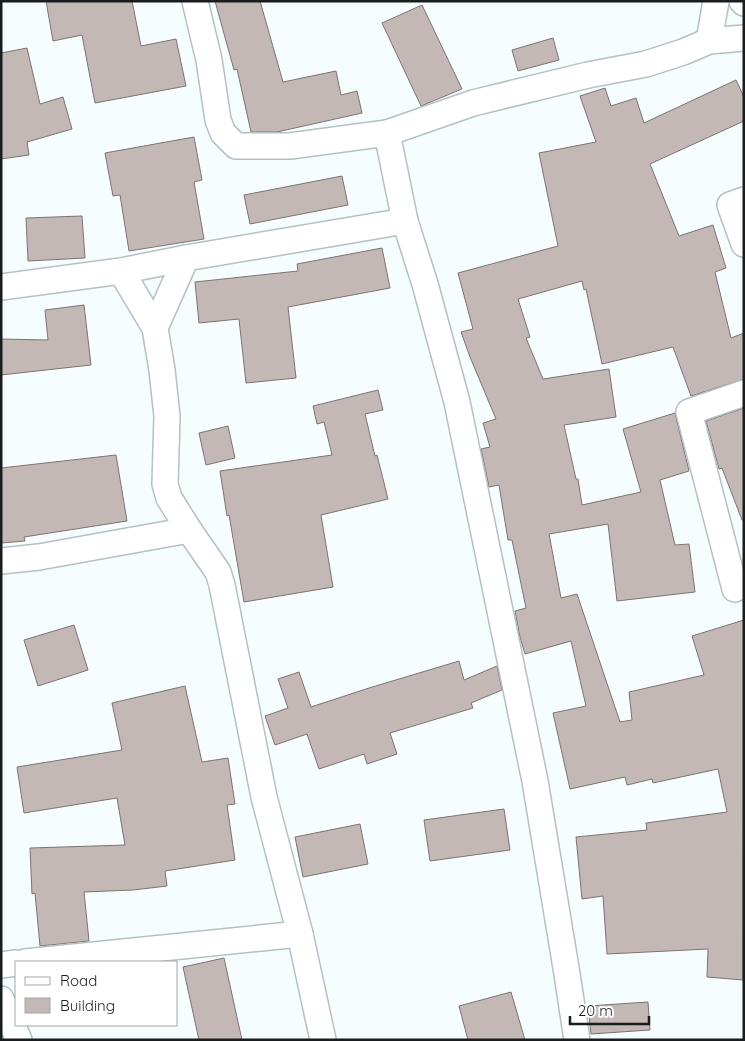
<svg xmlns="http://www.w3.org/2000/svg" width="745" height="1041" viewBox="0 0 745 1041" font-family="Quicksand,sans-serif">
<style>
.building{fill:#c4b8b6;stroke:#7d7371}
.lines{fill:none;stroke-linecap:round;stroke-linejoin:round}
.street-casing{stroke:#b5c0c3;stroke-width:28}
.street{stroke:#fff;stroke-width:25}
</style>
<rect width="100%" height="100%" fill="#f6fdff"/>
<g class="building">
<polygon points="46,1 132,1 141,46 176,39 186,86 95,103 82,35 53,41"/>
<polygon points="215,1 260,1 283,82 336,71 341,95 357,91 362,113 277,132 251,132 237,69 234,70"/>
<polygon points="422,5 462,89 421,106 382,23"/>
<polygon points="553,38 559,60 518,71 512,50"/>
<polygon points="27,48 40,104 63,97 72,129 27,142 29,155 1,159 1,53"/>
<polygon points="736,80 744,97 744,121 650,164 679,236 713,225 726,268 715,272 731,338 744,333 744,379 691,396 673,347 602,364 586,289 584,290 582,281 518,299 530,337 526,338 543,379 609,369 616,417 564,425 576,479 578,479 582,505 641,492 623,429 675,413 689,471 660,480 675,545 689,544 695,592 617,601 608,524 549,534 561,598 577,594 620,722 632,720 629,692 704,675 692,636 744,620 743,980 707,977 708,949 607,954 603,896 582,899 576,837 647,830 646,823 727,812 718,769 653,783 652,779 627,785 625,777 570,789 553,713 586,706 571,641 525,654 520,637 515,611 526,608 512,540 508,540 499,485 489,487 481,449 490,447 483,423 496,419 470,357 461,332 473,329 458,273 558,246 539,153 596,142 580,96 605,88 611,106 636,98 644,123"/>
<polygon points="194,137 202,180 194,182 204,239 129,251 120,195 113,196 105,153"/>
<polygon points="342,176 348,205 250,224 244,195"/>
<polygon points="82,216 85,258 28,261 26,218"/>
<polygon points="382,248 390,288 288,307 296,378 246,383 239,319 199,323 195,282 298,271 297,264"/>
<polygon points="84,305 91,365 1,375 1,339 48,340 45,310"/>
<polygon points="378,390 383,410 365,414 375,456 377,455 388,499 321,515 333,587 244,602 229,515 227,516 220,471 332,455 324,422 317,424 313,406"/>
<polygon points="744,408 744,520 742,520 722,468 719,469 706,421"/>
<polygon points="228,426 235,458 206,465 199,433"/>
<polygon points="116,455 127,521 24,537 25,541 1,543 1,468"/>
<polygon points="74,625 88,670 38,686 24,640"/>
<polygon points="459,661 464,680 497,666 502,690 471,703 473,708 390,733 397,754 367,764 364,754 319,769 307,734 275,745 265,716 288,708 278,679 299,672 311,707 369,688"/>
<polygon points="185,686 202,762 228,758 235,804 227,805 235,860 165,871 167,886 133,890 84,892 89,941 40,946 35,893 32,894 30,848 125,845 117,798 24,813 17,767 122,750 112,703"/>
<polygon points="504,809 510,850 430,861 424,820"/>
<polygon points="360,824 368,864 303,877 295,837"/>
<polygon points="224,958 242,1040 199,1040 183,967"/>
<polygon points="511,992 525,1040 468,1040 459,1006"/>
<polygon points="648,1002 650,1030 591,1034 588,1006"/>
</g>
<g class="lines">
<defs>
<g id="street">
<polyline points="195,1 209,60 218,120 223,133 236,146 290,146 387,133 473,103 588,75 646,64 683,52 709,41 744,38"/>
<polyline points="742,1 744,3"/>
<polyline points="709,41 716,1"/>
<polyline points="387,133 405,221 425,284 457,402 535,781 567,974 577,1040"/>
<polyline points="744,200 730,205 744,244"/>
<polyline points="121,271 155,328 162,370 167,416 165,484 169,498 189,530 218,572 222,585 264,797 300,934 323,1040"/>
<polyline points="1,287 121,271 186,258 405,221"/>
<polyline points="155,328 186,258"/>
<polyline points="1,561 39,557 189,530"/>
<polyline points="735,589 689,412 744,393"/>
<polyline points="25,962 300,934"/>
<polyline points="1,965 16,963"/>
<polyline points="1,999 19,1040"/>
</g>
</defs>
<use href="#street" class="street-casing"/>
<use href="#street" class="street"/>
</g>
<rect width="745" height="1041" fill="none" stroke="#191d1e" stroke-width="5"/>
<rect x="15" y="961" width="162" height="65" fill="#ffffff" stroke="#a3a5a5"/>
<rect x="25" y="977" width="25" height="8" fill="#ffffff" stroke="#a3a5a5"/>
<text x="60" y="986" font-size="15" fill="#191d1e">Road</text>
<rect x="25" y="998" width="25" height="15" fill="#c4b8b6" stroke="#a3a5a5"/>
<text x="60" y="1011" font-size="15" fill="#191d1e">Building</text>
<path d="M570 1016v8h79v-8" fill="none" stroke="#191d1e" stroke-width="2.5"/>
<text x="578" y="1016" font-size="15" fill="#191d1e" stroke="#ffffff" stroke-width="4" paint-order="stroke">20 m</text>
</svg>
